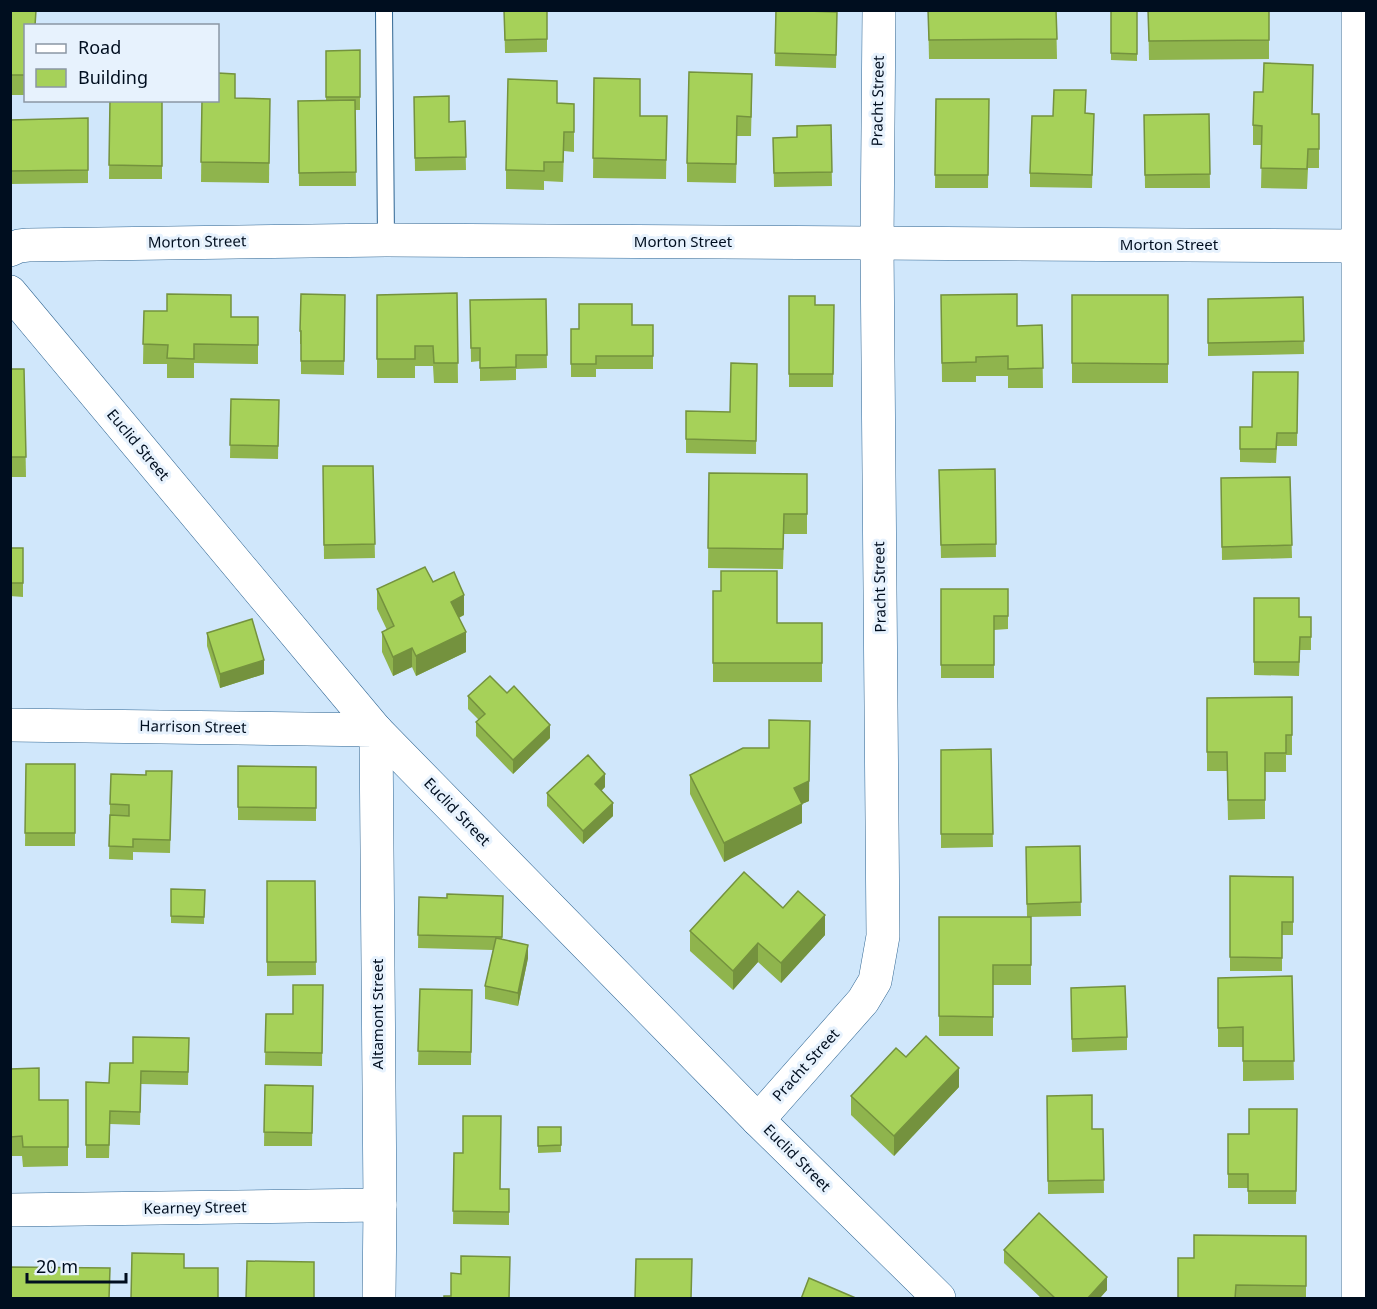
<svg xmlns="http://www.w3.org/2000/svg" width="1377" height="1309" viewBox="0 0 1377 1309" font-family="'Noto Sans',sans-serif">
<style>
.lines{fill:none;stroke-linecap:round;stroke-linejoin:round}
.service-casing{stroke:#2f6592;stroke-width:18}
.minor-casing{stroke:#2f6592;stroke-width:34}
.service{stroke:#fff;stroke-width:16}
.minor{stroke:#fff;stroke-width:33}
.wall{fill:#8fb44d}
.shaded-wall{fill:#74923e}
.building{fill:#a6d159;stroke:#74923e;stroke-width:1.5}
.labels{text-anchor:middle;stroke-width:6;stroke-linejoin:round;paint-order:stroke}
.street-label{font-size:15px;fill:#000e1f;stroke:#e7f2fd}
</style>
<rect width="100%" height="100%" fill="#d0e7fb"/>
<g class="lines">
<defs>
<polyline id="service" points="384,10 386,240"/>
<g id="minor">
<polyline points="1358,10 1358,1298"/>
<polyline points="10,250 19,246 28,245 386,240 1358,246"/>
<polyline points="10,292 376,730 758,1120 939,1298"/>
<polyline points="10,725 376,730 380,1205 379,1298"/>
<polyline points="758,1120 863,1001 875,981 883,936 877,244 879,10"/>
<polyline points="10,1210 380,1205"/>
</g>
</defs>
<use href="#service" class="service-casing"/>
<use href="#minor" class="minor-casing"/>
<use href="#service" class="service"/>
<use href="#minor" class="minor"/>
</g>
<g class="wall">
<polygon points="504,10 547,10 547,52 505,53"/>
<polygon points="776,10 837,12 836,68 775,66"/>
<polygon points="928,10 1056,10 1057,59 929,59"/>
<polygon points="1111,10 1137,10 1137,61 1111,60"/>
<polygon points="1148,10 1269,10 1269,59 1149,60"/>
<polygon points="10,11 26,26 26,95 10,95"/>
<polygon points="360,50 360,110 355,110 356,186 299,186 298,101 326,101 326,51"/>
<polygon points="594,78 640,116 667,116 666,179 593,178"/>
<polygon points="752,94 751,136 737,136 736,183 687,182 687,163"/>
<polygon points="414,97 449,122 465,121 466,170 415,171"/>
<polygon points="235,98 270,99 269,183 201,182 202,100"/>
<polygon points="936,99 989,99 988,188 935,188"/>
<polygon points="110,100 162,100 162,179 109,179"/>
<polygon points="557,103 574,104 574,152 564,151 563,182 544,181 544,190 506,189 506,170"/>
<polygon points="1085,113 1094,114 1092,188 1030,187 1030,173 1053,116"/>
<polygon points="1209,114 1210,188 1145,188 1144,115"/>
<polygon points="1313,114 1319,114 1319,168 1308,168 1307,189 1261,188 1262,145 1253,145 1253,125"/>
<polygon points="88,118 88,183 10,184 10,120"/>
<polygon points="831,125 832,186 774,187 773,138 797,137"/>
<polygon points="457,293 458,383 434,383 433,366 415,366 415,378 377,378 377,295"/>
<polygon points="345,295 344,375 301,374 301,344 300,344 300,331"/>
<polygon points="941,295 1017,326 1042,325 1043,388 1008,388 1008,376 976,376 976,382 942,382"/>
<rect x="1072" y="295" width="96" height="88"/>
<polygon points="789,296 815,305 834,305 833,387 789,387"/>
<polygon points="1303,297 1304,354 1208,356 1208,299"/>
<polygon points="546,299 547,368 516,369 516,380 480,381 480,361 471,362 470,300"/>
<polygon points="144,311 231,317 258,317 258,364 194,363 194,378 167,378 167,364 143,364"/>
<polygon points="653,325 653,369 596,369 596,377 571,377 571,329"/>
<polygon points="757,364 756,454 686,453 686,411 730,412"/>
<polygon points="10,369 24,369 26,477 10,477"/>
<polygon points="1298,372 1297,446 1277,446 1276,463 1240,462 1240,427 1252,427"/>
<polygon points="231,399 279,400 278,459 230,458"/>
<polygon points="323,466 373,466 375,558 324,559"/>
<polygon points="995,469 996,557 941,558 939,470"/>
<polygon points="709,473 807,474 807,534 784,534 783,569 708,568"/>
<polygon points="1290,477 1292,558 1222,560 1221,478"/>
<polygon points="10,548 23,548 23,597 10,596"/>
<polygon points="433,582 464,615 459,618 466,652 416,676 412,667 393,676 382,652 382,632 387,630 377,609 377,589"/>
<polygon points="941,589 1008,589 1008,629 994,630 994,678 941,678"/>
<polygon points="713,591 777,623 822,623 822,682 713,682"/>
<polygon points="1254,598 1299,617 1311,617 1311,650 1300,650 1299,676 1254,675"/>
<polygon points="207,633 264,674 220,688 207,646"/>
<polygon points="468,696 550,738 513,774 476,736 476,722 479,720 468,709"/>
<polygon points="1292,697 1292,755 1286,755 1286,772 1265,772 1265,819 1228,820 1227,771 1207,771 1207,698"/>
<polygon points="991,749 993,847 941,848 941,775"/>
<polygon points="26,764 75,764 75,846 25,846"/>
<polygon points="238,766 316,767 316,821 238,820"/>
<polygon points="172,771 170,853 133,852 133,860 109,859 110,804 146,775"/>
<polygon points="690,775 809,801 802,804 802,823 724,862 690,794"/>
<polygon points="605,787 601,791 613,816 583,844 547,806 547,793"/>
<polygon points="1080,846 1081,916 1027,917 1026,847"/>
<polygon points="1230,876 1293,877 1293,935 1282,935 1282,971 1230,971"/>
<polygon points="267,881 315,881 316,975 267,976"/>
<polygon points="171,889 205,890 204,924 171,923"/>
<polygon points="503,896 502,939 528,958 518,1006 485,999 485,986 493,950 418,948 419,897 447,898"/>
<polygon points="783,908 825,935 781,983 758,962 733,990 690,951 690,931"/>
<polygon points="939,917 1031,917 1031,985 993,985 993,1036 939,1036"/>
<polygon points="1292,976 1294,1080 1243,1081 1243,1047 1218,1047 1218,978"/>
<polygon points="323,985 322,1066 265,1065 266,1014 293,1014"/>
<polygon points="420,989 472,990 471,1065 418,1065"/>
<polygon points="1071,1001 1127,1037 1127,1050 1072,1052"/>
<polygon points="189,1038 188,1085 141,1084 140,1125 110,1124 109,1158 86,1158 86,1082 109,1083 133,1063"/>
<polygon points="10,1069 39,1100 68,1100 68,1166 23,1167 22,1156 10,1156"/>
<polygon points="265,1085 313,1086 312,1146 264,1146"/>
<polygon points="959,1087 894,1156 851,1115 851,1096"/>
<polygon points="1047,1096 1092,1129 1103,1129 1104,1193 1048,1194"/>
<polygon points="1297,1109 1296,1204 1248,1204 1248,1188 1228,1188 1228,1134 1249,1134"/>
<polygon points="538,1127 561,1127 561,1152 538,1153"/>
<polygon points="454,1153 500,1189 509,1189 509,1225 453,1224"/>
<polygon points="1306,1236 1306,1299 1178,1299 1194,1258"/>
<polygon points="1004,1250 1107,1290 1099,1299 1042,1299 1004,1263"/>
</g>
<g class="shaded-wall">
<polygon points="464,595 464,615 451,621 451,602"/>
<polygon points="466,632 466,652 416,676 416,656"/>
<polygon points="412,648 412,667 393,676 393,657"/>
<polygon points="264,660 264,674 220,688 220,674"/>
<polygon points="810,721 809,801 802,804 802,823 724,862 724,843 794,788"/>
<polygon points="550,725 550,738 513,774 513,760"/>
<polygon points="605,774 605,787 595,797 595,784"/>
<polygon points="613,803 613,816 583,844 583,831"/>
<polygon points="825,915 825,935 781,983 781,963"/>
<polygon points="758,943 758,962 733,990 733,971"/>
<polygon points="528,945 528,958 518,1006 518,993"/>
<polygon points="959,1068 959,1087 894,1156 894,1136"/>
<polygon points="1107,1277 1107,1290 1099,1299 1087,1299"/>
</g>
<g class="building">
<polygon points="36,10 35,26 26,26 26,75 10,75 10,11"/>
<polygon points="504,10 547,10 547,39 505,40"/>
<polygon points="776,10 837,12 836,55 775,53"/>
<polygon points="928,10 1056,10 1057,39 929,40"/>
<polygon points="1111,10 1137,10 1137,54 1111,53"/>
<polygon points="1148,10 1269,10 1269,40 1149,41"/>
<polygon points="360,50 360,97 326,97 326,51"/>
<polygon points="1264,63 1313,65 1312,114 1319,114 1319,149 1308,149 1307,169 1261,168 1262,126 1253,125 1254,92 1263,92"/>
<polygon points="689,72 752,74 751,117 737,116 736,164 687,163"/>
<polygon points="218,73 235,74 235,98 270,99 269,163 201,162 202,100 218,100"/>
<polygon points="594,78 640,79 640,116 667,116 666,160 593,158"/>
<polygon points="508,79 557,81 557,103 574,104 574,132 564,132 563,162 544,162 544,171 506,170"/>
<polygon points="1054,90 1086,90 1085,113 1094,114 1092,175 1030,173 1032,116 1053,116"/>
<polygon points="449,96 449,122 465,121 466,157 415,158 414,97"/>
<polygon points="936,99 989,99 988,175 935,175"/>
<polygon points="110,100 162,100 162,166 109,165"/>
<polygon points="355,100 356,172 299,173 298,101"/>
<polygon points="1209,114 1210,174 1145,175 1144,115"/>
<polygon points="88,118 88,170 10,171 10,120"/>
<polygon points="831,125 832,172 774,173 773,138 797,137 797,126"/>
<polygon points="457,293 458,363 434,363 433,346 415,346 415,359 377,359 377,295"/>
<polygon points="167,294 231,295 231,317 258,317 258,345 194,344 194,359 167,358 168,345 143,344 144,311 167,311"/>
<polygon points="301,294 345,295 344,361 301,361 301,331 300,331"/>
<polygon points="1017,294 1017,326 1042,325 1043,368 1008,369 1008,356 976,357 976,362 942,363 941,295"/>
<polygon points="1072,295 1168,295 1168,364 1072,363"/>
<polygon points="789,296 815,296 815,305 834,305 833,374 789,374"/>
<polygon points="1303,297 1304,341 1208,343 1208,299"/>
<polygon points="546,299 547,355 516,355 516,367 480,368 480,348 471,348 470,300"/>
<polygon points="579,304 632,304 632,325 653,325 653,356 596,356 596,364 571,364 571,329 579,329"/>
<polygon points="731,363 757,364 756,441 686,439 686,411 730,412"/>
<polygon points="10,369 24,369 26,457 10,457"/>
<polygon points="1253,372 1298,372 1297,433 1277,433 1276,449 1240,449 1240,427 1252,427"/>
<polygon points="231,399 279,400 278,446 230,445"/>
<polygon points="323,466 373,466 375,544 324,545"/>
<polygon points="995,469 996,544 941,545 939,470"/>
<polygon points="709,473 807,474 807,514 784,514 783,549 708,548"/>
<polygon points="1290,477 1292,545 1222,547 1221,478"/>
<rect x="10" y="548" width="13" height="35"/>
<polygon points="425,567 433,582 454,572 464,595 451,602 466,632 416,656 412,648 393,657 382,632 394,626 377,589"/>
<polygon points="721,571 777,571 777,623 822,623 822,663 713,663 713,591 721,591"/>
<polygon points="941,589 1008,589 1008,616 994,616 994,665 941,665"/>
<polygon points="1254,598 1299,598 1299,617 1311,617 1311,637 1300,637 1299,662 1254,662"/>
<polygon points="252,619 264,660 220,674 207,633"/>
<polygon points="490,676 507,693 514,686 550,725 513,760 476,722 485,714 468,696"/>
<polygon points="1292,697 1292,735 1286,735 1286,753 1265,753 1265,800 1228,800 1227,752 1207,752 1207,698"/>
<polygon points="769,720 810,721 809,781 794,788 802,804 724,843 690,775 743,748 769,748"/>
<polygon points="991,749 993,834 941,834 941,750"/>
<polygon points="588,755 605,774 595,784 613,803 583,831 547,793"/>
<polygon points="26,764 75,764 75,833 25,833"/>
<polygon points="238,766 316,767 316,808 238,807"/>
<polygon points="146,771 172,771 170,840 133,839 133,847 109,846 110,815 129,816 129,805 110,804 111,774 146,775"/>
<polygon points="1080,846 1081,902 1027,904 1026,847"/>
<polygon points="744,872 783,908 798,891 825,915 781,963 758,943 733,971 690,931"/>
<polygon points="1230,876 1293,877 1293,922 1282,922 1282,958 1230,957"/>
<polygon points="267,881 315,881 316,962 267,962"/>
<polygon points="171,889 205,890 204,917 171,916"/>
<polygon points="447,894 503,896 502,937 418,935 419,897 447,898"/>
<polygon points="939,917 1031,917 1031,965 993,965 993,1017 939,1016"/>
<polygon points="496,938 528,945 518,993 485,986"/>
<polygon points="1292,976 1294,1061 1243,1061 1243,1027 1218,1028 1218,978"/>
<polygon points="293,985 323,985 322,1053 265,1052 266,1014 293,1014"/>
<polygon points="1125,986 1127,1037 1072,1039 1071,988"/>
<polygon points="420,989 472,990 471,1052 418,1051"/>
<polygon points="926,1036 959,1068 894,1136 851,1096 896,1048 906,1057"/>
<polygon points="133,1037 189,1038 188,1072 141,1071 140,1112 110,1111 109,1145 86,1145 86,1082 109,1083 110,1063 133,1063"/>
<polygon points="39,1068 39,1100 68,1100 68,1147 23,1147 22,1136 10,1137 10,1069"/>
<polygon points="265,1085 313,1086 312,1133 264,1132"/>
<polygon points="1092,1095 1092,1129 1103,1129 1104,1180 1048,1181 1047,1096"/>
<polygon points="1249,1109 1297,1109 1296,1191 1248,1191 1248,1174 1228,1174 1228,1134 1249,1134"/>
<polygon points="463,1116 501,1116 500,1189 509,1189 509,1212 453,1211 454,1153 463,1153"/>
<polygon points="538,1127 561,1127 561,1145 538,1146"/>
<polygon points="1039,1213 1107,1277 1087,1299 1056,1299 1004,1250"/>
<polygon points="1194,1235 1306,1236 1306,1286 1236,1285 1235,1299 1178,1299 1178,1258 1194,1258"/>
<polygon points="132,1253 184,1254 184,1268 218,1268 218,1299 131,1299"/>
<polygon points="461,1256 510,1257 509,1299 444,1299 444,1296 451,1296 451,1273 461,1274"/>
<polygon points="636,1259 692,1259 691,1299 635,1299"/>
<polygon points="247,1261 314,1262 314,1299 246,1299"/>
<polygon points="10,1267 110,1268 109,1299 10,1299"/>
<polygon points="809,1278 858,1299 801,1299"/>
</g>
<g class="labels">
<g class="street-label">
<text transform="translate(878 101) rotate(-89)" y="5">Pracht Street</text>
<text transform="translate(197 242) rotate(-1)" y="5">Morton Street</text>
<text x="683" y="247">Morton Street</text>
<text x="1169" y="250">Morton Street</text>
<text transform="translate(138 445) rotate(50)" y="5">Euclid Street</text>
<text transform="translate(880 587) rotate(-91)" y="5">Pracht Street</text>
<text transform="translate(193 727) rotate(1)" y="5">Harrison Street</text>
<text transform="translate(457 812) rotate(46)" y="5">Euclid Street</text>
<text transform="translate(378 1014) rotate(-90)" y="5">Altamont Street</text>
<text transform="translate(806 1065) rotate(-48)" y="5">Pracht Street</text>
<text transform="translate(797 1158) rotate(45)" y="5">Euclid Street</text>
<text transform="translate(195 1208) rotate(-1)" y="5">Kearney Street</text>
</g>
</g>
<rect width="1377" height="1309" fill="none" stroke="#000e1f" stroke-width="24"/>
<rect x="24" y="24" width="195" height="78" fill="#e7f2fd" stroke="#8b97a4" stroke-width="1.5"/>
<rect x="36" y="44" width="30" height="9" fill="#ffffff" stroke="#8b97a4" stroke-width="1.5"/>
<text x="78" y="54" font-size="18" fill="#000e1f">Road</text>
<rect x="36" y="69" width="30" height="18" fill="#a6d159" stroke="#8b97a4" stroke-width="1.5"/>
<text x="78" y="84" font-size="18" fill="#000e1f">Building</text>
<path d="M27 1273v9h99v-9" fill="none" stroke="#000e1f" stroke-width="3"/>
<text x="36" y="1273" font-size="18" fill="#000e1f" stroke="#e7f2fd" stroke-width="4.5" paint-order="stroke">20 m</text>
</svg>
